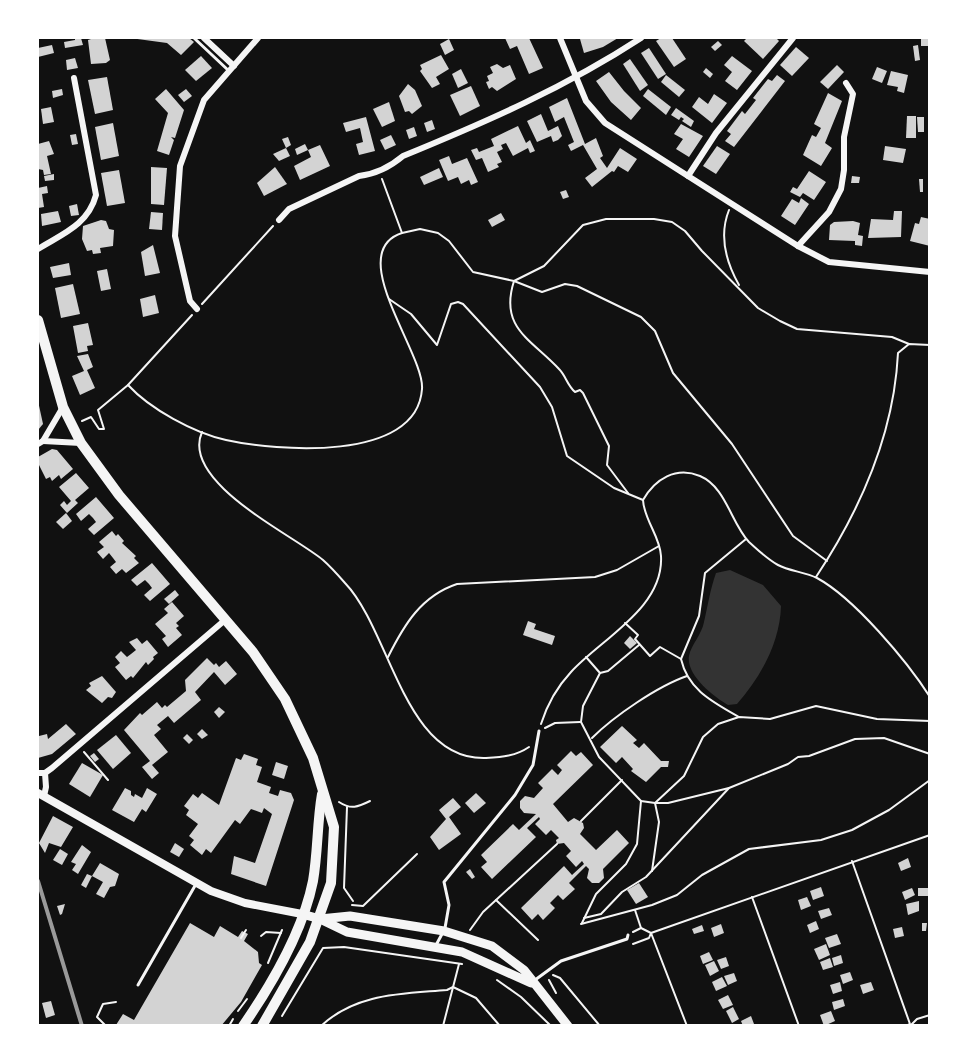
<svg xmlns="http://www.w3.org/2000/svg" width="967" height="1063" viewBox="0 0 967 1063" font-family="'Times New Roman',serif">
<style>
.water{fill:#333}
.building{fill:#d3d3d3}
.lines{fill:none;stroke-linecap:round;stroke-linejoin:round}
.path{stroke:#f5f5f5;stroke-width:2}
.service{stroke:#f5f5f5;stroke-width:3}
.minor{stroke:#f5f5f5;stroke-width:6}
.tertiary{stroke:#f5f5f5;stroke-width:8}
.secondary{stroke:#f5f5f5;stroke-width:9}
.primary{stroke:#f5f5f5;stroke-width:10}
.rail{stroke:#9a9a9a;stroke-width:4}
</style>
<rect width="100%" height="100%" fill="#111"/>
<path class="water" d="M730,570L763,585L781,606C780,642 761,677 737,704L728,705C713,696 686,675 689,656C691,645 702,634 704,622C708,605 710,590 716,573Z"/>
<g class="building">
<polygon points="75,38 81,38 83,45 65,48 64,42 75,40"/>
<polygon points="94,38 105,38 110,60 106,63 91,64 88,40"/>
<polygon points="130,38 189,38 194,42 181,55 167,43"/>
<polygon points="505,38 529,38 543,68 529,74 517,46 510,49"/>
<polygon points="618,38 603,47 584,53 580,39"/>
<polygon points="661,38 672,38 686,59 674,67 656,41"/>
<polygon points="747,38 776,38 779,41 763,59 744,41"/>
<rect x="921" y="38" width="9" height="8"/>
<polygon points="449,39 454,50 445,55 440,44"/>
<polygon points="718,41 722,45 715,51 711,47"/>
<polygon points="52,45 54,53 38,57 38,48"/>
<polygon points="918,45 920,60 915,61 913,46"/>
<polygon points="796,47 809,58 792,76 780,65"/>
<polygon points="649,48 666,74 658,79 641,53"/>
<polygon points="441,55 449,69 436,77 440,84 432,88 420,71 422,69 420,65"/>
<polygon points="201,56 212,68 196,81 185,70"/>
<polygon points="732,56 752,71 737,90 725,81 732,72 724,65"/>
<polygon points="75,58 78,68 67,70 66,60"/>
<polygon points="630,59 648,85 640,91 623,64"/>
<polygon points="497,64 503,68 510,65 516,79 497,91 492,87 489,89 486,82 489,81 487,76 493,73 490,67"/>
<polygon points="837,65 844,72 828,89 820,82"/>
<polygon points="877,67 887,71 882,83 872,79"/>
<polygon points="706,68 713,74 710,78 703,72"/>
<polygon points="461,69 468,83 458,88 452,74"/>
<polygon points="891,71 908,75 904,93 897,91 898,87 887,85"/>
<polygon points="609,72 624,91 641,108 631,120 611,102 596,81"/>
<polygon points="666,75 685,90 679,97 661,82"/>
<polygon points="777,75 785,81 734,147 725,141 731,134 727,131 742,111 745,114 756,100 753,98 768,79 772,81"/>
<polygon points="107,77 113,110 95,114 88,80"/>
<polygon points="408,84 415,90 422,106 412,114 409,111 405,112 399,96"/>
<polygon points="471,86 480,106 460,116 450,95"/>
<polygon points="62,89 63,95 53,98 52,91"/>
<polygon points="166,89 184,110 175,138 171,137 174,140 169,155 157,151 168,113 155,99"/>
<polygon points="186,89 192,96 184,102 178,95"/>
<polygon points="648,89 671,107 666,115 643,96"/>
<polygon points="828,93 842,101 825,143 832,148 821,166 803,155 812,135 816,137 821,128 814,124"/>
<polygon points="714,94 727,103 712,123 692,107 699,97 708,104"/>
<polygon points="567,98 585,144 596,138 603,156 600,158 607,168 620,148 637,159 628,172 618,166 614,172 612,171 592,187 585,178 597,169 583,145 571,151 568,145 574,142 564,117 555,122 549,107"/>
<polygon points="389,102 395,121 382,127 373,109"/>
<polygon points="51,107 54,122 43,124 41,109"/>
<polygon points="676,108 694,121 691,127 682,121 684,119 681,117 679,120 671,115"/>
<polygon points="541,114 548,131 558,126 562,136 558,140 553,142 551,136 537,142 527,121"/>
<polygon points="907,116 916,116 916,138 906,138"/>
<polygon points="366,117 375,151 359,155 356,144 363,142 360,128 346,132 343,123"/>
<polygon points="917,117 924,117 924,132 918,132"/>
<polygon points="432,120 435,129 427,132 424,123"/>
<polygon points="113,123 119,156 101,160 95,127"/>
<polygon points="681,124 703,136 689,157 676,149 683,139 674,134"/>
<polygon points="518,126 526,143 530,140 535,151 530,153 528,148 513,156 506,143 501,145 503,149 497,152 502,162 497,164 499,167 488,172 482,158 476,160 471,150 477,148 479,152 494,146 491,139"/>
<polygon points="414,127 417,136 409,139 406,130"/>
<polygon points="76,134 78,144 72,145 70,135"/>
<polygon points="391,135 396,145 385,150 380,140"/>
<polygon points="288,137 291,145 286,148 282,139"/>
<polygon points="49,141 54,154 47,156 51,174 44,175 43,170 38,169 38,144"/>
<polygon points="305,144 308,150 297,155 295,149"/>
<polygon points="320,145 330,166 300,180 294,166 311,157 308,150"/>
<polygon points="717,146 730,154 716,174 703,166"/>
<polygon points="885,146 906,149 903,163 883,160"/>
<polygon points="286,148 290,156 279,161 273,154"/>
<polygon points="449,156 452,164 467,158 478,182 471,185 469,180 461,184 458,177 448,181 439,160"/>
<polygon points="151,167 167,168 164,205 151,204"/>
<polygon points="275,167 287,184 264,196 257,183"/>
<polygon points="439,168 443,177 424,185 420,177"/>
<polygon points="119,170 125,203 107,206 101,173"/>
<polygon points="809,171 826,182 814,200 803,193 800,197 790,192 793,187 797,189"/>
<polygon points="54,174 54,180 45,181 44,176"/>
<polygon points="852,176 860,177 859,183 851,183"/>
<polygon points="919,179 923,179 923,192 920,192"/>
<polygon points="47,186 48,193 42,194 44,207 38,208 38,188"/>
<polygon points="566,190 569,197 563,199 560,192"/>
<polygon points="801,198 809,204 795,225 781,216 792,199 799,203"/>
<polygon points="77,204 79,215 71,216 69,206"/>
<polygon points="58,211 61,222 42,226 41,214"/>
<polygon points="894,211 902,211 901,237 868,238 871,219 893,220"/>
<polygon points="151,212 163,213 162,230 149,229"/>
<polygon points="501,213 505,220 492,227 488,220"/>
<polygon points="921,217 930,219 930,246 910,241 915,223 919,224"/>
<polygon points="101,220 106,221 109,229 114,230 113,246 100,248 101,253 93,254 92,250 87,251 82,239 83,226"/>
<polygon points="853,221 860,223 858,235 863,236 862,246 855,245 855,241 829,240 830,225 834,222"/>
<polygon points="153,245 160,273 145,276 141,252"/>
<polygon points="69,263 71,275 53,278 50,267"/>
<polygon points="107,269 111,289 101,291 97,271"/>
<polygon points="73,284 80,314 61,318 55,288"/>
<polygon points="155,295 159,313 143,317 140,299"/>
<polygon points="88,323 93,345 87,346 88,351 78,353 73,326"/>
<polygon points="88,354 93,367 87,370 95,388 80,395 72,376 84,371 77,356"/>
<polygon points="38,401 43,424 38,430"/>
<polygon points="52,449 57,450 73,469 61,479 59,475 52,481 50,477 46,479 38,463 38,457"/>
<polygon points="76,473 89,488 75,500 78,503 67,513 60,505 64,501 67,505 71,501 59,487"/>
<polygon points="96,497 114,518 94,535 88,529 96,522 93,518 89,514 81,521 76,514"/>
<polygon points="66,513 72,521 63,529 56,522"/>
<polygon points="112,531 116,536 118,534 124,541 122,543 136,556 134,558 139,563 126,573 122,569 116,574 110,567 116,562 113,558 109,553 103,559 97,552 104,547 99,542"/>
<polygon points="152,563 170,584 150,601 144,595 152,588 149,584 145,580 137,586 131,580"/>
<polygon points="175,590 179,595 169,604 164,599"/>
<polygon points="172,602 184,616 176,623 179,626 176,628 182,635 168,647 162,639 166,636 155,624 168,613 164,609"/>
<polygon points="528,621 536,624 534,629 555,636 552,645 523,635"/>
<polygon points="630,636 637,643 630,649 624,643"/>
<polygon points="137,638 142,644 147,640 158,653 153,657 154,659 148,665 146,662 133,678 131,676 126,680 115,667 120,663 115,657 121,651 127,657 131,654 136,650 129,642"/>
<polygon points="207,658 214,665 216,663 219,667 226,661 237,674 225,685 214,672 195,692 201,700 174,723 168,716 157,725 161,729 154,735 168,752 152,765 159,773 152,779 142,767 150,761 124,730 140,713 142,715 157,702 162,708 165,705 167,707 186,691 185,680"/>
<polygon points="102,676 116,692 112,698 108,697 102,703 86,690 91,686 89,683"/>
<polygon points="219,707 225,712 219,718 214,712"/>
<polygon points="66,724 76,734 52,754 38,758 39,736 47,734 48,739"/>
<polygon points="622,726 637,740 633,743 639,748 644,743 661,761 669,761 668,767 661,767 646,782 631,771 633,769 622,757 616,763 600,747"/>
<polygon points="202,729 208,735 202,739 197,734"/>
<polygon points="187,734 193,740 189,744 183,738"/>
<polygon points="116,735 131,753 113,769 97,750"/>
<polygon points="571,751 576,756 581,752 593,765 553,804 568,822 574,818 583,823 584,828 580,834 596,850 617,830 629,843 603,869 604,878 599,883 592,883 587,878 589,869 586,866 569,883 575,889 563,900 558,895 550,903 555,908 543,920 538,914 532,920 521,908 564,866 572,875 584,864 582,861 576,867 566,856 571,851 564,843 557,844 556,840 559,838 551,830 546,835 535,824 540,819 539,817 527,828 536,837 492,879 481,867 487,862 481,855 513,824 519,830 536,814 524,813 520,808 520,801 525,796 534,798 543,788 538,783 552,769 558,775 562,770 557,765"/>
<polygon points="94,753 99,759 95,762 90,756"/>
<polygon points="244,754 258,759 256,765 262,767 257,782 271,787 269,793 278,796 280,790 291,793 294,800 266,886 231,874 234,856 255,863 272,814 264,808 262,813 251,809 240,824 235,820 211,853 206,849 202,855 190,845 194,840 189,836 198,824 186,815 189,810 184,806 193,794 198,798 202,793 219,805 236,758 241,760"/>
<polygon points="276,762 288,766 284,779 272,775"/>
<polygon points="82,763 103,775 90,797 69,784"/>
<polygon points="125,788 131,791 131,795 134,797 135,794 142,798 147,788 157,794 146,812 142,809 134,822 112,810"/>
<polygon points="476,793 486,803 474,813 465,803"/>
<polygon points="453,798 461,807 449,817 461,834 439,850 430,837 446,819 439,810"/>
<polygon points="53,816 73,827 61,847 49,843 45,853 39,843"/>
<polygon points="175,843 184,849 179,857 170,852"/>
<polygon points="82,845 91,852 78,874 72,870 76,864 71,862"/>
<polygon points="60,849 68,854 62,865 53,860"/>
<polygon points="908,858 911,867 901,871 898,863"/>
<polygon points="100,863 119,874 115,886 110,887 104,898 96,894 103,882 92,876"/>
<polygon points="470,869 475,877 472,879 466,872"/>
<polygon points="87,874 92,876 86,888 81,885"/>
<polygon points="639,883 648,897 636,904 627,890"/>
<polygon points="821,887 824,896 813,900 810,891"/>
<polygon points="912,888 915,895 905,900 902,892"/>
<rect x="918" y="888" width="12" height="8"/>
<polygon points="807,897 811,906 801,910 798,900"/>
<polygon points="919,901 919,911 908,915 906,904"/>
<polygon points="65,904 62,914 60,915 57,906"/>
<polygon points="829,908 832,915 821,919 818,911"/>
<polygon points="816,921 819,929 810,933 807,925"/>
<polygon points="190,923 214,937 220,926 238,937 242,931 248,934 244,941 258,952 259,963 262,965 241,1002 221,1026 116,1025 123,1014 134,1020"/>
<polygon points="922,923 927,923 926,931 922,931"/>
<polygon points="721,924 724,933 714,937 711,928"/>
<polygon points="702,925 704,931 694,934 692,929"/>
<polygon points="902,927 904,936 895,938 893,929"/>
<polygon points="837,934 841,944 829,948 825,938"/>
<polygon points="826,944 830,955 819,960 814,949"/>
<polygon points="709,952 713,960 703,964 700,956"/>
<polygon points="841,955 843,963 834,966 832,958"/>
<polygon points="726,957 729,966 721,969 717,960"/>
<polygon points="830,958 833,967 823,970 820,962"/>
<polygon points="714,961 719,971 710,976 705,965"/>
<polygon points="850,972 853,980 843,984 840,975"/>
<polygon points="734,973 737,981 728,985 724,976"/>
<polygon points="722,977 727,986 716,991 712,982"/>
<polygon points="840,982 842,991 833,994 830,985"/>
<polygon points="871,982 874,990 863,994 860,985"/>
<polygon points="728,995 733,1005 723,1009 718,1000"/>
<polygon points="843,999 845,1006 834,1010 832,1002"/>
<polygon points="51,1001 55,1015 46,1018 42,1003"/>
<polygon points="733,1007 739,1019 732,1023 726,1011"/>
<polygon points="831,1011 835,1021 824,1026 820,1015"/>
<polygon points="751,1016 754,1024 743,1026 741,1021"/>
</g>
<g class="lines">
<g class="path">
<path d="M729,210C719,235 726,262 739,285"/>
<polyline points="402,233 420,229 438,233 449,241 473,272 514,281 542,292 565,284 577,286 641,317 655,331 673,373 732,444 793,536 827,561"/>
<polyline points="389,299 411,314 437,345 451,304 458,302 463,304 540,387 552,407 567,456 614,488 643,500"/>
<polyline points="202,304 273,226"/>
<path d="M128,385C150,409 194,433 226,440C275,451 417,463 422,389C425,354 343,252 402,233L382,179"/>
<polyline points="82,421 91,417 99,429 104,429 98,410 128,385 192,315"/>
<path d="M202,432C180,482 293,535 323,560C331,567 338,575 345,583C391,631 404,761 486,758C502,757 516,756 529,747"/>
<path d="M628,493L607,465L609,446L583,393L580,390L575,392C567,385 566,376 559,369C531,339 499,328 514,281L544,266L583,225L606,219H654L672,222L685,231L702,251L758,308L780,321L797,329L892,337L909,344"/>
<path d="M816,577C861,509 894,434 898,353L909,344L930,345"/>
<polyline points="625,623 638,635 635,639 650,656 660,647 681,659"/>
<path d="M388,657C404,625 421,596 457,584L595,577L617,570L659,546"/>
<polyline points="586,657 600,673 583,706 581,722 599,757 641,801 655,803 684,776 703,737 718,724 739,717 770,719 816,706 877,719 930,721"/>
<polyline points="600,673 608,671 639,645"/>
<path d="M739,717C713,702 688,690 681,659L699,616L705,573L746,539"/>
<path d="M541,724C547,705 557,687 571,672C601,639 664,608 661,556C660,536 644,520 643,500C655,479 676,466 700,476C726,487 731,523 749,542C758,550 767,559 778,565C789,571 805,572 817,578C854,598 907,661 930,697"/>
<polyline points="545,728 555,723 580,722"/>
<path d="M592,738C614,716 658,686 687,676"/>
<polyline points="84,752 108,780"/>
<path d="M339,802C351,810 358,807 370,801"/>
<polyline points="347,807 344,888 353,901"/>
<polyline points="581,821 622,780"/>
<polyline points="852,861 910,1024 906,1026"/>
<polyline points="652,871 659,822 655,803 668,803 729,788 788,764 798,757 809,756 855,739 884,738 930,754"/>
<polyline points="752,897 799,1026"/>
<polyline points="496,900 538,940"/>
<polyline points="352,905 363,906 417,854"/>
<polyline points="635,910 641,928"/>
<polyline points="584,918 601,914 622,892 646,877 729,788"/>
<polyline points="582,923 596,894 626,864 637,844 641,801"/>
<polyline points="581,924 652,905 677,895 702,875 749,849 821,840 852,830 889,810 930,780"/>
<polyline points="470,930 483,912 557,844"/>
<polyline points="633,932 641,928 651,933 930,835"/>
<polyline points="261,936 266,932 281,933"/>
<polyline points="241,938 246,930"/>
<polyline points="633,944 649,938 651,933 687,1026"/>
<polyline points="268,963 282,930"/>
<polyline points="553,975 560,978 600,1026"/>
<polyline points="497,980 521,997 551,1026"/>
<polyline points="549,980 556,993"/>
<polyline points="238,1011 247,999"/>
<polyline points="282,1016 323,948 344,947 462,964"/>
<polyline points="106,1026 97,1017 103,1004 116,1002"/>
<polyline points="229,1026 233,1019"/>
<path d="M321,1026C356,993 402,994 447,990L453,987L476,998L500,1026"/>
<polyline points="443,1026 459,964"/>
<polyline points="910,1026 917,1019 930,1015"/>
</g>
<g class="service">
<polyline points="194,38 229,71"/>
<polyline points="445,928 449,905 444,882 515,795 533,765 539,731"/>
<polyline points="435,947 442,934"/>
<polyline points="535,980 561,961 627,939 628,935"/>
<polyline points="138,985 196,884"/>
</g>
<g class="minor">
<polyline points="204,38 234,66"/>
<polyline points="560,38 586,101 605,123 688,176 798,246 829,262 930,272"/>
<polyline points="688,176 716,133 793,38"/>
<path d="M279,220L289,209L359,176C376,174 390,167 403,156C486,122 566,87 641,38"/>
<polyline points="798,246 829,212 841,189 844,170 844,137 853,94 846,83"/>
<path d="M38,249C62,234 88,225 96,195L74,78"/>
<polyline points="197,309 190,301 175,236 180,166 204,100 258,38"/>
<polyline points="43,441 81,443"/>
<polyline points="38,444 43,441 63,407"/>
<polyline points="38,773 45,773 52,768 225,620"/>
<polyline points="44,796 46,787 45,773"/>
</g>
<polyline class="tertiary" points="38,793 211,891 245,903 302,914"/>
<g class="secondary">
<polyline points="302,914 320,919 347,932 462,952 531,983"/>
<polyline points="320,919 350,916 444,931 492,946 524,970 568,1026"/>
</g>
<g class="primary">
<polyline points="38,320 63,407 81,443 119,495 253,652 285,699 313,758 334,827 331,883 310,942 262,1026"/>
<path d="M243,1026C272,984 303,931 313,881C318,852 317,823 322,794"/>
</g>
<polyline class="rail" points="38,881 82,1026"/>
</g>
<rect width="967" height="1063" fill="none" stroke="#ffffff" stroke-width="78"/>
</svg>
